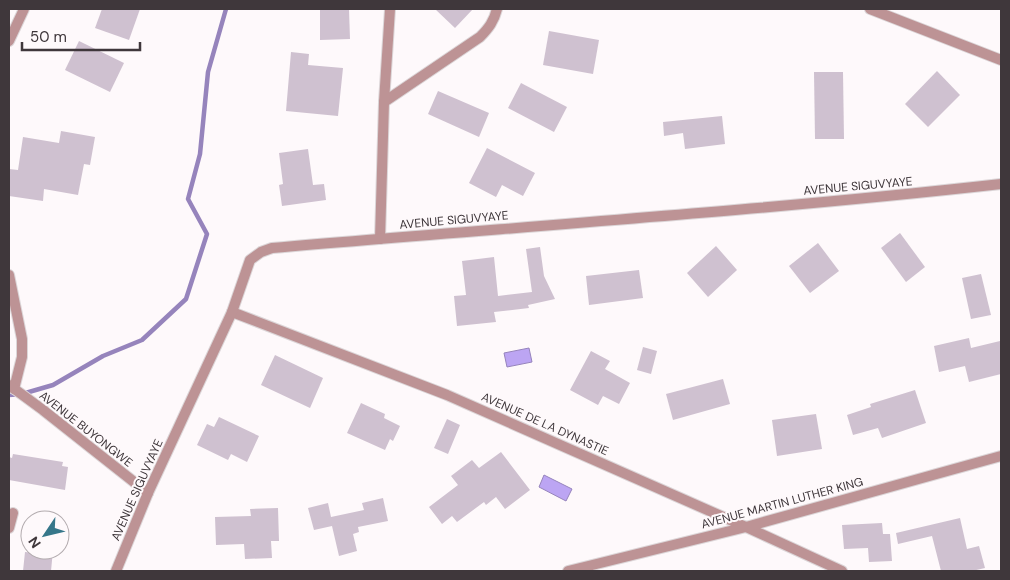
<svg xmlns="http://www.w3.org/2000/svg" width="1010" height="580" viewBox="0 0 1010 580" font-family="'DM Sans',sans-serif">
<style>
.water{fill:#bca5f3;stroke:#9684bc}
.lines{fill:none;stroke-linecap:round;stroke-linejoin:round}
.stream{stroke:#9684bc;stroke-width:4.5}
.building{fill:#cfc1d0}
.minor-casing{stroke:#dcd6d8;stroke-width:12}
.tertiary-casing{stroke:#dcd6d8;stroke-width:12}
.minor{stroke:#bd9395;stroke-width:10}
.tertiary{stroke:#bd9395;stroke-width:10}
.labels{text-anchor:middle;stroke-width:4;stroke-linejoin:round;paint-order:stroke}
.street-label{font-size:12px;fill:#3f373b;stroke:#fef9fb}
</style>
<rect width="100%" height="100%" fill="#fef9fb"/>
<g class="water">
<polygon points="529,348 532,362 507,367 504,353"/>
<polygon points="544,475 572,489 566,501 539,487"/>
</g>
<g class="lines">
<polyline class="stream" points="9,395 22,394 53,385 103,356 142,340 186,299 207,234 188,199 200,154 208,72 226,9"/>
</g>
<g class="building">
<polygon points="102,9 140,9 129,40 95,28"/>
<polygon points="320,9 349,9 350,39 320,40"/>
<polygon points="435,9 473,9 455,28"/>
<polygon points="549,31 599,40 593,74 543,65"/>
<polygon points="79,41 124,63 110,92 65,70"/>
<polygon points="291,52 309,54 308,65 343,68 338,116 286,111"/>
<polygon points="937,71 960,95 928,127 905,104"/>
<polygon points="814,72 843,72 844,139 815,139"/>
<polygon points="521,83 567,107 554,132 508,108"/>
<polygon points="438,91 489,113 479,137 428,114"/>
<polygon points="722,116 725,144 685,149 683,133 664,136 663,122"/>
<polygon points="61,131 95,137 90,165 84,164 78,195 44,189 43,201 9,196 9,169 18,170 23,137 59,143"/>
<polygon points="487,148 535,173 523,196 502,185 496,197 469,183"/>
<polygon points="308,149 313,185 324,184 326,200 282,206 279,185 283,184 279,153"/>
<polygon points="900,233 925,267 906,282 881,248"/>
<polygon points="818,243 839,271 810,293 789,266"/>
<polygon points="716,246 737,270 708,297 687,273"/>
<polygon points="540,247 544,276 555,299 528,305 529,308 494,312 496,322 457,326 454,296 466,295 462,261 494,257 498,296 532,292 526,249"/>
<polygon points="639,270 643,298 589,305 586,276"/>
<polygon points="981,274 991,315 971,319 962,278"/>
<polygon points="969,338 971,348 1000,341 1001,348 1001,374 969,382 965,366 939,372 934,346"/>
<polygon points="643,347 657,351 651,374 637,370"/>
<polygon points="591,351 610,361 605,369 630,383 619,404 603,396 598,405 570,390"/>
<polygon points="275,355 323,378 310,408 261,385"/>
<polygon points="723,379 730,404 673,420 666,394"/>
<polygon points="915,390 926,423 882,438 878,428 853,435 847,415 871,407 870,404"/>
<polygon points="361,403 385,414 384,418 400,426 393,441 390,439 385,450 347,433"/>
<polygon points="816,414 822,449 777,456 772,420"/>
<polygon points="219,417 259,436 247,462 231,454 228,460 197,445 207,424 214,427"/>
<polygon points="447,419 460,425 448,454 434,448"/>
<polygon points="501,452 530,490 505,509 496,497 486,505 484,502 457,522 452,516 442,524 429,507 458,485 451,476 472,460 479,468"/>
<polygon points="13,454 63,462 62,466 68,467 65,490 9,480 9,457 12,458"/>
<polygon points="383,498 388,521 358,527 359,532 353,534 357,551 339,556 332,526 314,530 308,508 328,503 331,517 364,510 362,503"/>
<polygon points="278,508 279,541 271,541 272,558 245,559 244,544 216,545 215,517 251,516 250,509"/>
<polygon points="960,518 967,549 979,546 985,568 972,571 941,571 932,536 898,544 896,533"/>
<polygon points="882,523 883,534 890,534 892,561 869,562 868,548 844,549 842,525"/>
<polygon points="36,550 53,550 51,571 23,571 25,552 36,553"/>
</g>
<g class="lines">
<defs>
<g id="minor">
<polyline points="9,41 24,9"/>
<path d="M384,102L480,37C489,28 494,21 497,9"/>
<polyline points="380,239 384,102 390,9"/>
<polyline points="9,275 22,339 22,357 14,389"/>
<polyline points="232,312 447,395 746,527 842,571"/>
<polyline points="9,385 43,410 148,493"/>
<polyline points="9,528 13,513"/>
<path d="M116,571L148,493L232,312L250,260L261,252L272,248C515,227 759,211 1001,184"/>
<polyline points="568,571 746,527 1001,456"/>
</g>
<polyline id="tertiary" points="870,9 1001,60"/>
</defs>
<use href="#minor" class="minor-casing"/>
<use href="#tertiary" class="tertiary-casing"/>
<use href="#minor" class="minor"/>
<use href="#tertiary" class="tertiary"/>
</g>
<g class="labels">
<g class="street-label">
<text transform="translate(858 186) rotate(-5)" y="4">AVENUE SIGUVYAYE</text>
<text transform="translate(454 220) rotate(-5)" y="4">AVENUE SIGUVYAYE</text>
<text transform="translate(545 424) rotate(24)" y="4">AVENUE DE LA DYNASTIE</text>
<text transform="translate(86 429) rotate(38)" y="4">AVENUE BUYONGWE</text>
<text transform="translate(137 490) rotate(-66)" y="4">AVENUE SIGUVYAYE</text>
<text transform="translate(782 503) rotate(-15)" y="4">AVENUE MARTIN LUTHER KING</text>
</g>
</g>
<rect width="1010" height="580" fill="none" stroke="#3f373b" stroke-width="20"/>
<g transform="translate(45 535) rotate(235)"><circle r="24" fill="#fef9fb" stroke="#b2abae"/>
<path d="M0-4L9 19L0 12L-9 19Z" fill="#36778a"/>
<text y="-8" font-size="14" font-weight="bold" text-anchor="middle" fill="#3f373b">N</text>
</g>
<path d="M22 42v8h118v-8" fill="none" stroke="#3f373b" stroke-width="2.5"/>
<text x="30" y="42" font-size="15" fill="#3f373b" stroke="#fef9fb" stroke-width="4" paint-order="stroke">50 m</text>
</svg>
